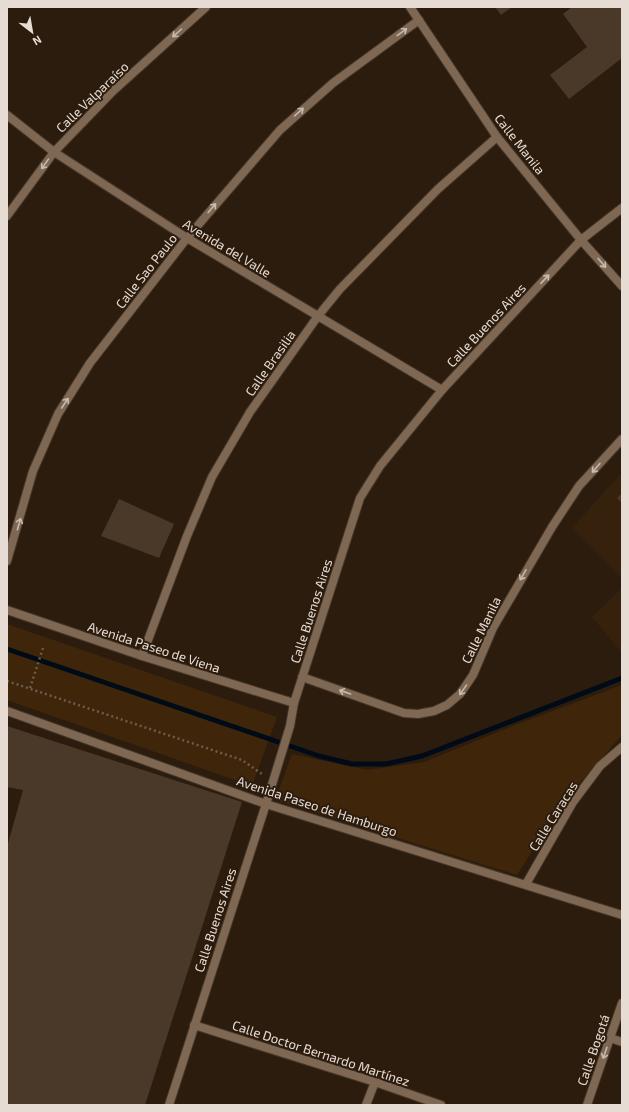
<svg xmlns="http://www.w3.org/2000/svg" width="629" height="1112" viewBox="0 0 629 1112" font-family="'Exo 2',sans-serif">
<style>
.built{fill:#35210c}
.green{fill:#3f260b}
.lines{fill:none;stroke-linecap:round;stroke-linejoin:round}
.stream{stroke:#000b17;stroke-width:5}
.building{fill:#4a3929}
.service-casing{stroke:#463729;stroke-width:10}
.minor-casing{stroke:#463729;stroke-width:10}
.tertiary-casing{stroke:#463729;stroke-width:10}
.path{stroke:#6b5d50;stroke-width:2.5;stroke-dasharray:2 3;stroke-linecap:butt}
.service{stroke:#7e6853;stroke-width:8}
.minor{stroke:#7e6853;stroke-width:8}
.tertiary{stroke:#7e6853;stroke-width:8}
.oneway{stroke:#c8b9ad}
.labels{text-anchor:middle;stroke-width:4;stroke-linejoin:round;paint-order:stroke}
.street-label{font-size:13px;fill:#e7dcd3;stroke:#2c1c0d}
</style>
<rect width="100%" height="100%" fill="#2c1c0d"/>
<g class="built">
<polygon points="622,472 622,578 572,528"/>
<polygon points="622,588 622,653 592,617"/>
</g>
<g class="green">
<polygon points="7,624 277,717 252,786 7,700"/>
<polygon points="622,685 622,735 563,802 517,875 275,800 292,754 367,770 424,762 515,725"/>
</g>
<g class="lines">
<polyline class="stream" points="7,649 319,756 352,764 386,764 422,756 622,678"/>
</g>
<g class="building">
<polygon points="495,7 512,7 501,15"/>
<polygon points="572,7 622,7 622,58 569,99 550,75 587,47 563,14"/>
<polygon points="622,493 622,503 617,498"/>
<polygon points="119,499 174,524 159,558 101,536"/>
<polygon points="7,726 242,802 145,1105 7,1105 7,847 23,790 7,787"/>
</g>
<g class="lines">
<defs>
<polyline id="service" points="366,1105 375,1082"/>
<g id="minor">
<polyline points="410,7 497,137 581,240 622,286"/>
<polyline points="7,216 54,152 113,91 206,7"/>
<polyline points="7,561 33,471 58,414 90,363 187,238 280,130 333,83 419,20"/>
<polyline points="142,656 187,536 212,477 250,412 318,316 340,289 438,189 497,137"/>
<polyline points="302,677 404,713 418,714 434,711 447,705 460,694 473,675 493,628 552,527 579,486 622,439"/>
<polyline points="526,884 573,802 600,766 622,747"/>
<polyline points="194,1025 375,1082 441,1105"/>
<polyline points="610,1038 622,1042"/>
<polyline points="169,1105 266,804 290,726 294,703 360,498 380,466 442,390 581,240 622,208"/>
<polyline points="587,1105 622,1003"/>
</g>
<g id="tertiary">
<polyline points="7,115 54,152 187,238 442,390"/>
<polyline points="7,610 142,656 294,703"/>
<polyline points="7,711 266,804 622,915"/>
</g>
</defs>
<use href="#service" class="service-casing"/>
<use href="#minor" class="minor-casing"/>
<use href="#tertiary" class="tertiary-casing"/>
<g class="path">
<polyline points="7,681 242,760 262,774"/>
<polyline points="30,688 44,645"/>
</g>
<use href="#service" class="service"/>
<use href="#minor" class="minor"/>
<use href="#tertiary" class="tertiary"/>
</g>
<defs><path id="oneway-shaft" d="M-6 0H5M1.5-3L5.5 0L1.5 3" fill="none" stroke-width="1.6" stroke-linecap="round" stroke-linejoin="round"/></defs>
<g class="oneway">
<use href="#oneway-shaft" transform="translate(402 32) rotate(-36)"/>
<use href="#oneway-shaft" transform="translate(177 33) rotate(138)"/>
<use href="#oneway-shaft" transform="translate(299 112) rotate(-42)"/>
<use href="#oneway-shaft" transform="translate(45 164) rotate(125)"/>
<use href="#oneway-shaft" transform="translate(212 208) rotate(-50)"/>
<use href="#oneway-shaft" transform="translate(602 263) rotate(49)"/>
<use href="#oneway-shaft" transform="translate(545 279) rotate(-47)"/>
<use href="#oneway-shaft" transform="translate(65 403) rotate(-57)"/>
<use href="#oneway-shaft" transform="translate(596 468) rotate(131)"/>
<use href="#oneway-shaft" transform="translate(19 524) rotate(-74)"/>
<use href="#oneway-shaft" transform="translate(523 575) rotate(120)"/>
<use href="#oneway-shaft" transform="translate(463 690) rotate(125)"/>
<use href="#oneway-shaft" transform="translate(345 692) rotate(-161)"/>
<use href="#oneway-shaft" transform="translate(605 1053) rotate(109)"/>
</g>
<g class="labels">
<g class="street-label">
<text transform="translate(92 97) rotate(-44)" y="5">Calle Valparaíso</text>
<text transform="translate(520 144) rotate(52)" y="5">Calle Manila</text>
<text transform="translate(227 248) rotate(31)" y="5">Avenida del Valle</text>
<text transform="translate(146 271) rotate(-52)" y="5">Calle Sao Paulo</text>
<text transform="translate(486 325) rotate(-47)" y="5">Calle Buenos Aires</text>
<text transform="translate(270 363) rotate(-55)" y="5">Calle Brasilia</text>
<text transform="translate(311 611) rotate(-72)" y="5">Calle Buenos Aires</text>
<text transform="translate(481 630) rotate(-64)" y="5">Calle Manila</text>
<text transform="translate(154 647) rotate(18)" y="5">Avenida Paseo de Viena</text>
<text transform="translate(317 806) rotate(18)" y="5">Avenida Paseo de Hamburgo</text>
<text transform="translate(553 816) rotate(-58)" y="5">Calle Caracas</text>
<text transform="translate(215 920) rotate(-72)" y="5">Calle Buenos Aires</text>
<text transform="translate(593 1050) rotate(-71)" y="5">Calle Bogotá</text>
<text transform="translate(321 1053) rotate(18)" y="5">Calle Doctor Bernardo Martínez</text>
</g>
</g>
<rect width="629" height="1112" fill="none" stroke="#e7dcd3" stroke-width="16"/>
<g transform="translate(32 32) rotate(149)" stroke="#2c1c0d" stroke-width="3" paint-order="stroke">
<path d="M0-3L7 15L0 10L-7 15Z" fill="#e7dcd3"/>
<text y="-6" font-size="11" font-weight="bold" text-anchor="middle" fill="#e7dcd3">N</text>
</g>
</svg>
